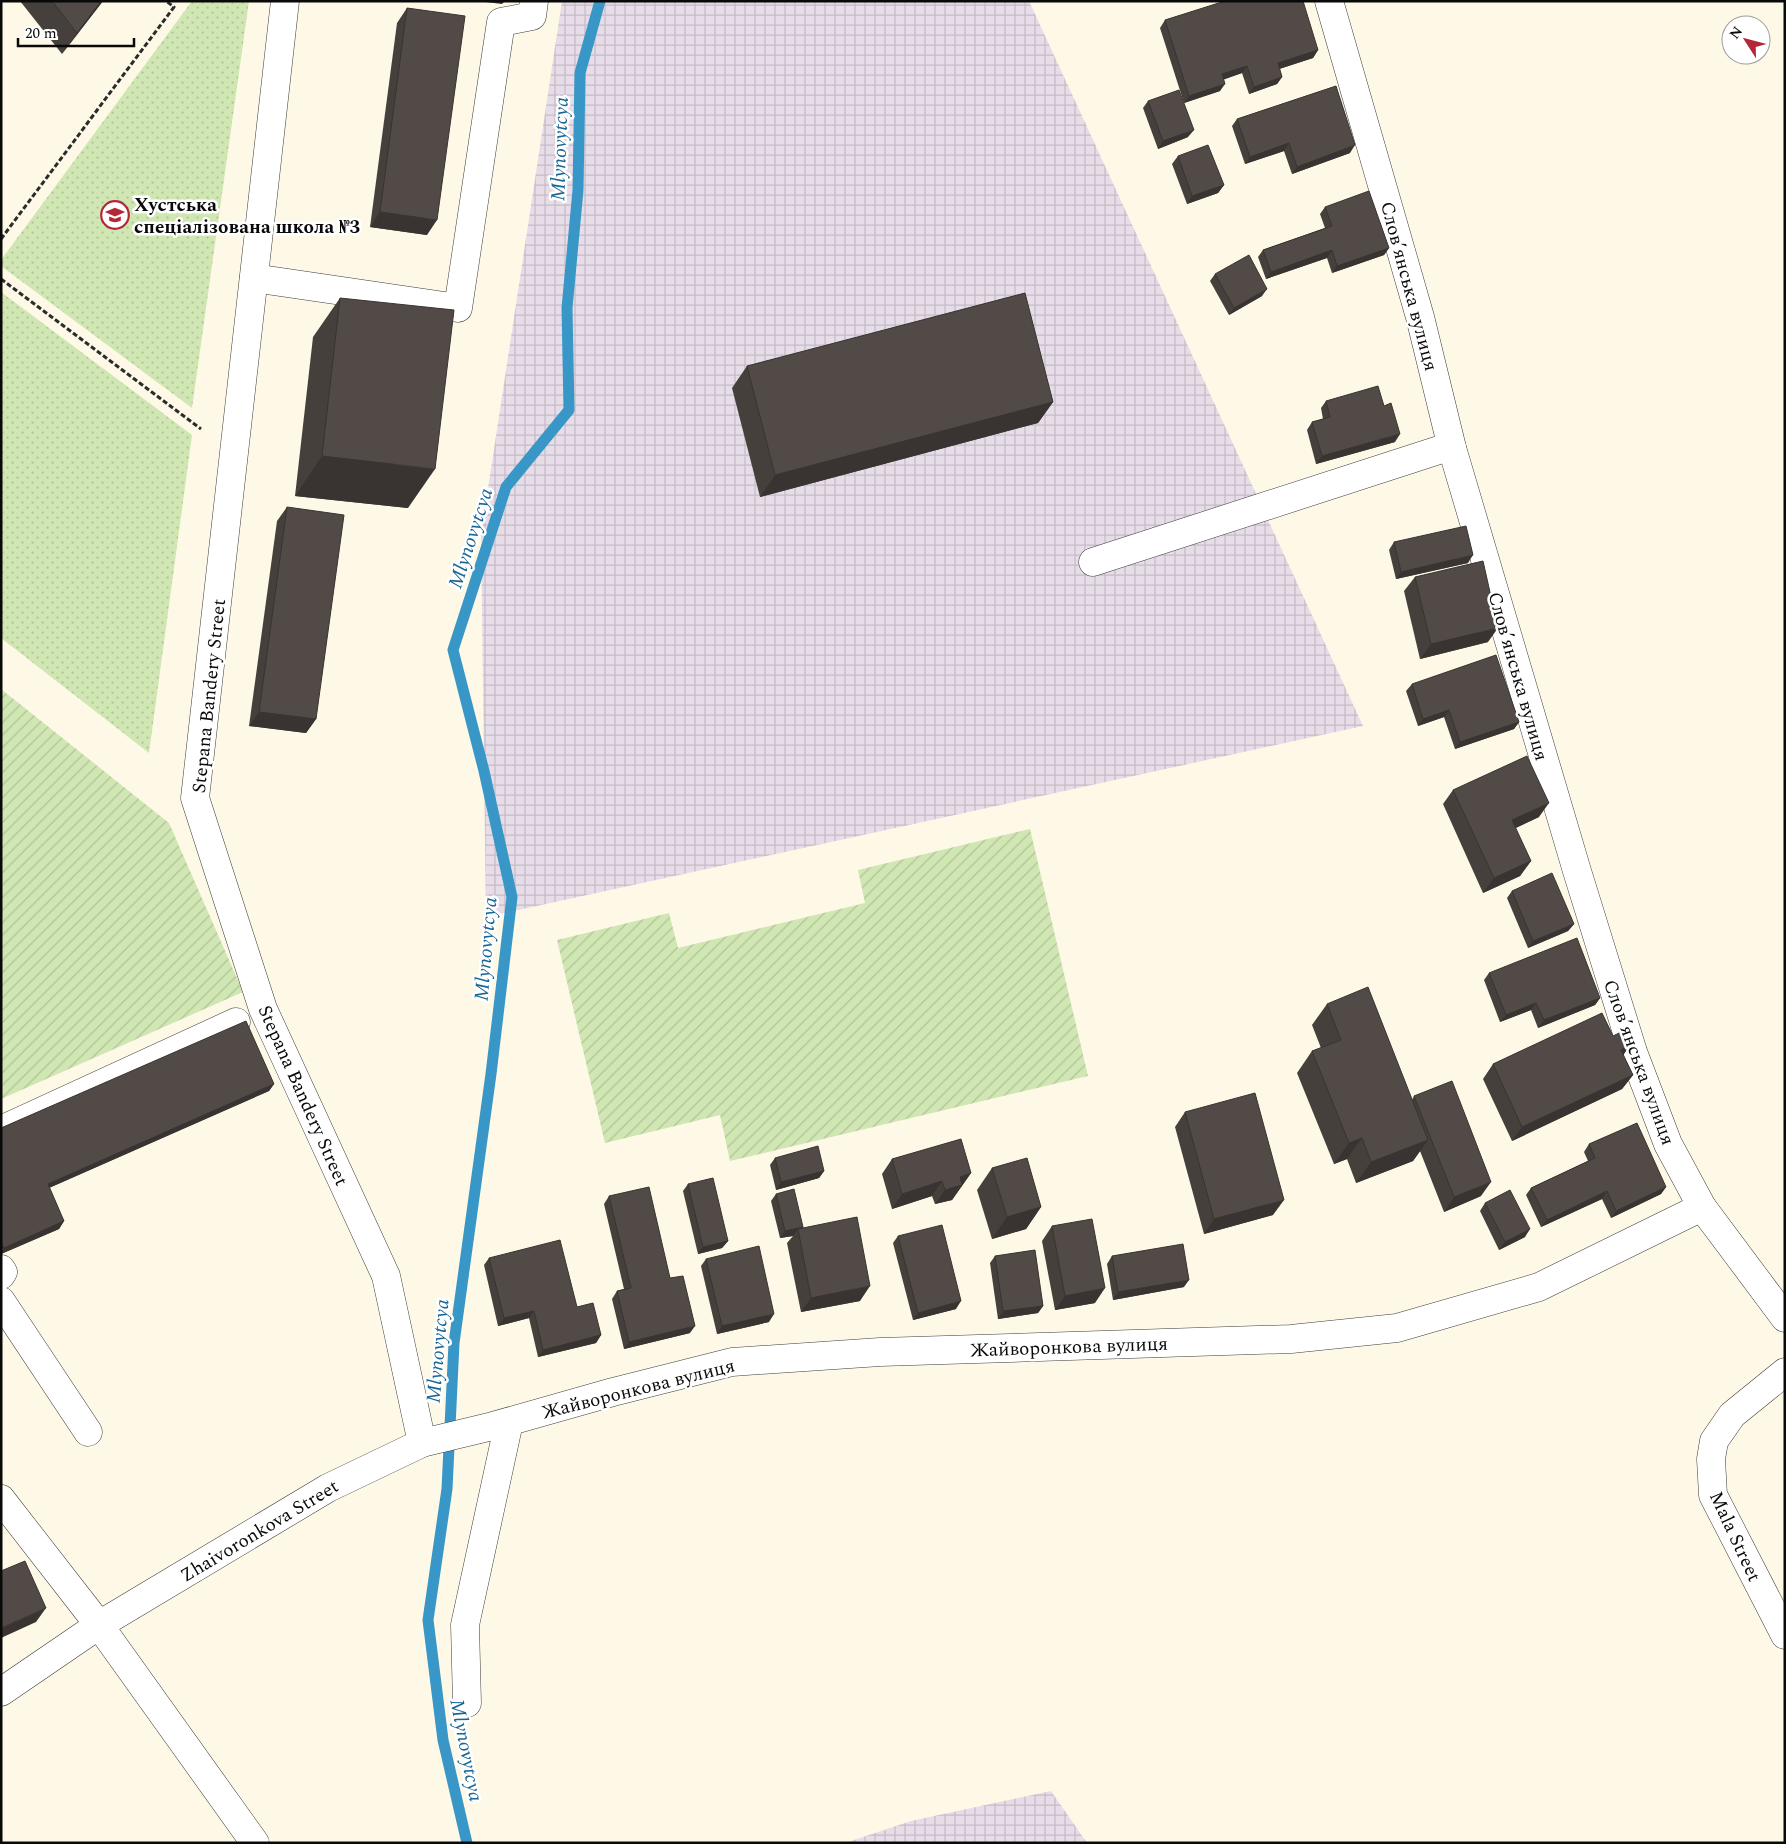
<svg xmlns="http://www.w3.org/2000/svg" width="1786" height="1844" viewBox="0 0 1786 1844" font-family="Spectral,serif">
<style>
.industrial{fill:url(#industrial-grid)}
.grass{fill:url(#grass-dots)}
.garden{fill:url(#garden-furrows)}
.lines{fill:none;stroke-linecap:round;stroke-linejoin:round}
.stream{stroke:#3897c7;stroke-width:11}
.minor-casing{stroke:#3c3c3c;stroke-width:29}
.path{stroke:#2b2b2b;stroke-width:3;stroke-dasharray:5 2.5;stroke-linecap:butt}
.minor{stroke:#fff;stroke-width:28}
.wall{fill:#46403c}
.shaded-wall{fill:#393431}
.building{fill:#514a46;stroke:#393431}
.labels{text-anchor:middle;stroke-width:5;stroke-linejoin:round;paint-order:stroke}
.poi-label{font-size:19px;font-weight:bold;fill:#090909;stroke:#fff;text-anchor:start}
.street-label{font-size:19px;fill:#090909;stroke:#fff}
.water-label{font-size:20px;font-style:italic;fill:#196694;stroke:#fff}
</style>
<defs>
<pattern id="industrial-grid" width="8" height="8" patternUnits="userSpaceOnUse" patternTransform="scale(1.25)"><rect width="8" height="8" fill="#e7dde9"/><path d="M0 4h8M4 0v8" fill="none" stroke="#c5bcc6"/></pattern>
<pattern id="grass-dots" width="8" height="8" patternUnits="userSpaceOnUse" patternTransform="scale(1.25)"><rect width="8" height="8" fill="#d0e6b3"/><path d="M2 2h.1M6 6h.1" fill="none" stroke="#b1c499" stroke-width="1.8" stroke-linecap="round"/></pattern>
<pattern id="garden-furrows" width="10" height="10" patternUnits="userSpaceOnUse" patternTransform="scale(1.25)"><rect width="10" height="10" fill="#d0e6b3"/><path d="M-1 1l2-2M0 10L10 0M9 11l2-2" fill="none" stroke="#b1c499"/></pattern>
</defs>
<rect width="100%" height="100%" fill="#fef8e6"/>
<g class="industrial">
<polygon points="562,1 1029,1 1363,726 486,917 481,535"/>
<polygon points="1051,1791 1087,1843 845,1843 911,1821"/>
</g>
<g class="grass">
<polygon points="192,1 249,1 192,408 1,266 1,260"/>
<polygon points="1,292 192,435 149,753 1,638"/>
</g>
<g class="garden">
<polygon points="1,689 169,823 243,992 1,1099"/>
<polygon points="1030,829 1088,1076 730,1161 720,1115 605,1143 557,940 669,913 678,948 865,903 858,870"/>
</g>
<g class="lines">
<polyline class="stream" points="467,1843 443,1740 428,1620 447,1489 454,1343 491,1074 512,897 484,771 453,650 506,487 569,410 567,308 578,190 580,73 600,1"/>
<defs>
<g id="minor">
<polyline points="285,1 195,798 263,1009 386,1276 422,1443"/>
<polyline points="1329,1 1420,317 1452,448 1577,871 1633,1052 1668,1144 1702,1207 1785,1318"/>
<polyline points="254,278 458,308 501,22 532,16 534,1"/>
<polyline points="1093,562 1439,450 1452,448"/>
<polyline points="1,1130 236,1022"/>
<polyline points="1,1269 3,1272 1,1275"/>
<polyline points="1,1301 88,1432"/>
<polyline points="1785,1372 1732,1415 1714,1441 1711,1459 1713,1495 1785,1635"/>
<polyline points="1,1499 99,1625 255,1843"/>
<polyline points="1,1692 99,1625 328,1488 422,1443 493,1426 613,1392 732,1362 880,1352 1291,1339 1397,1328 1539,1287 1702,1207"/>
<polyline points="467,1703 465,1625 509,1422"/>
</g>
</defs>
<use href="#minor" class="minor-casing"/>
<g class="path">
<polyline points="1,239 174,7 166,1"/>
<polyline points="1,279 201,429"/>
</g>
<use href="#minor" class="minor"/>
</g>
<g class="wall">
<polygon points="20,1 103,1 62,54"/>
<polygon points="407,8 427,235 370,227 397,23"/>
<polygon points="1165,20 1318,50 1313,58 1279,69 1282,77 1277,84 1249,94 1242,73 1224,79 1220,91 1184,103 1160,28"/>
<polygon points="1148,101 1188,137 1158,149 1143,108"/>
<polygon points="1237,119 1350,153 1292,174 1284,151 1245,164 1232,126"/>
<polygon points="1178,156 1224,185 1218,193 1187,204 1172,164"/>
<polygon points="1325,207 1389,248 1384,255 1332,273 1327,258 1266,279 1258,257 1263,250 1325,228 1320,214"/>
<polygon points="1215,274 1262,296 1229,315 1210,281"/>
<polygon points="340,298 408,508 295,496 313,337"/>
<polygon points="747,366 1053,402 1038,423 760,497 732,388"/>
<polygon points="1326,401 1395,442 1316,464 1307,430 1312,422 1323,419 1321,408"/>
<polygon points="287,507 316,719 306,733 249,726 277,521"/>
<polygon points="1394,542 1468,563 1396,579 1389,550"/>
<polygon points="1415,577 1488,642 1420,659 1404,591"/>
<polygon points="1412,684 1519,722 1514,729 1455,749 1444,717 1418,726 1406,691"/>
<polygon points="1453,790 1539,817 1515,828 1531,861 1520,876 1483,893 1443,804"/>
<polygon points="1512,891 1574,924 1568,931 1528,948 1507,898"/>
<polygon points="1489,973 1600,998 1595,1005 1538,1028 1531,1010 1500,1022 1484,980"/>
<polygon points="1327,1004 1412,1100 1414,1096 1481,1196 1444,1212 1420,1151 1413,1161 1356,1183 1347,1159 1334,1164 1297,1073 1312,1051 1321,1048 1312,1025"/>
<polygon points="1613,1036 1630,1045 1623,1055 1633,1075 1622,1089 1512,1141 1483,1079 1493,1064"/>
<polygon points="274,1084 269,1091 49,1188 64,1221 59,1229 1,1254 1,1128"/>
<polygon points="1185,1112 1273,1215 1204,1234 1175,1127"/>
<polygon points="1589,1144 1666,1187 1661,1194 1611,1218 1602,1199 1541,1227 1526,1195 1531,1188 1588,1161 1584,1152"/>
<polygon points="775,1158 824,1171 819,1178 776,1190 770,1165"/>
<polygon points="892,1159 971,1173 952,1200 935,1204 932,1196 892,1209 882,1174"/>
<polygon points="992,1168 1041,1207 1026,1229 992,1239 977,1190"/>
<polygon points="688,1184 728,1241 722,1248 698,1254 683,1191"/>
<polygon points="776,1194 803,1227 860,1301 801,1312 787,1243 793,1236 780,1238 771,1201"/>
<polygon points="609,1196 670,1278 690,1333 624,1349 612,1299 617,1291 624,1289 604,1204"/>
<polygon points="1485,1203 1525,1237 1499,1250 1480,1211"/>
<polygon points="1052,1226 1095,1303 1055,1310 1042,1241"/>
<polygon points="898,1236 956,1309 913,1320 893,1243"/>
<polygon points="995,1256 1043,1306 1038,1313 998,1319 990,1263"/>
<polygon points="1112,1256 1184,1287 1113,1300 1107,1264"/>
<polygon points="489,1258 577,1307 601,1335 596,1343 538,1357 529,1318 498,1326 484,1265"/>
<polygon points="706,1259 769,1322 717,1334 701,1266"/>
</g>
<g class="shaded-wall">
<polygon points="101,1 103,1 62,54 77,33"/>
<polygon points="478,1 505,1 502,4"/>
<polygon points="1318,50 1313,58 1273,71 1278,63"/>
<polygon points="1247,66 1242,73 1217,82 1222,74"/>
<polygon points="1282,77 1277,84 1249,94 1254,87"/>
<polygon points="1225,84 1220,91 1184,103 1189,96"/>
<polygon points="1194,130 1188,137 1158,149 1163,141"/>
<polygon points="1289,143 1284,151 1245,164 1250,157"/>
<polygon points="1355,145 1350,153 1292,174 1297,167"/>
<polygon points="1224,185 1218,193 1187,204 1192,196"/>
<polygon points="380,212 437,220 427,235 370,227"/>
<polygon points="1389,248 1384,255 1332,273 1337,266"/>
<polygon points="1332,250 1327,258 1266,279 1271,272"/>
<polygon points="1267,289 1262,296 1229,315 1234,308"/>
<polygon points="1053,402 1038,423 760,497 775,475"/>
<polygon points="1400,434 1395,442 1316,464 1322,456"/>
<polygon points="322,456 435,469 408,508 295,496"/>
<polygon points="1473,555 1468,563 1396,579 1401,572"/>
<polygon points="1498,628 1488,642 1420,659 1431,644"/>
<polygon points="1449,710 1444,717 1418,726 1423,719"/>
<polygon points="259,712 316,719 306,733 249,726"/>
<polygon points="1519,722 1514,729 1455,749 1460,742"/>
<polygon points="1549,803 1539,817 1501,835 1512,820"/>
<polygon points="1531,861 1520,876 1483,893 1494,878"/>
<polygon points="1574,924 1568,931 1528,948 1533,941"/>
<polygon points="1600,998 1595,1005 1538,1028 1544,1020"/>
<polygon points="1536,1003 1531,1010 1500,1022 1506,1015"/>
<polygon points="1630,1045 1620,1060 1621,1050"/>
<polygon points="1633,1075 1622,1089 1512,1141 1522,1127"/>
<polygon points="274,1084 269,1091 42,1191 48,1184"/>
<polygon points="1362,1138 1347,1159 1334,1164 1349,1143"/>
<polygon points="1428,1140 1413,1161 1356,1183 1371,1162"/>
<polygon points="824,1171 819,1178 776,1190 781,1182"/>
<polygon points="971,1173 952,1200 935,1204 945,1190 960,1177"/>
<polygon points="942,1181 932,1196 892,1209 902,1194"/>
<polygon points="1491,1182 1481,1196 1444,1212 1454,1197"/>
<polygon points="1666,1187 1661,1194 1611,1218 1616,1211"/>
<polygon points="1607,1191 1602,1199 1541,1227 1547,1220"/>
<polygon points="1284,1200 1273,1215 1204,1234 1214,1219"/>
<polygon points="1041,1207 1026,1229 992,1239 1007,1217"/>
<polygon points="64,1221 59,1229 1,1254 1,1252 4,1248"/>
<polygon points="803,1227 798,1229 793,1236 780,1238 785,1231"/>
<polygon points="1530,1229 1525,1237 1499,1250 1505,1242"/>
<polygon points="728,1241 722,1248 698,1254 703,1247"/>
<polygon points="1189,1280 1184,1287 1113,1300 1118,1292"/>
<polygon points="870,1286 860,1301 801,1312 811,1298"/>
<polygon points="1105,1288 1095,1303 1055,1310 1065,1296"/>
<polygon points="961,1301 956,1309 913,1320 918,1313"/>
<polygon points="1043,1306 1038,1313 998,1319 1003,1311"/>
<polygon points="534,1311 529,1318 498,1326 504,1318"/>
<polygon points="774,1314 769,1322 717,1334 722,1326"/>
<polygon points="695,1326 690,1333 624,1349 629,1342"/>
<polygon points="601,1335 596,1343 538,1357 543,1350"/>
<polygon points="46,1608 36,1622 1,1638 1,1628"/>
</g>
<g class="building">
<polygon points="52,1 101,1 77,33"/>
<polygon points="1225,1 1303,1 1318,50 1278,63 1282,77 1254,87 1247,66 1222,74 1225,84 1189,96 1165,20"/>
<polygon points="407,8 465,16 437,220 380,212"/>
<polygon points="1336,86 1355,145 1297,167 1289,143 1250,157 1237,119"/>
<polygon points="1179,90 1194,130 1163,141 1148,101"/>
<polygon points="1208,145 1224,185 1192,196 1178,156"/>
<polygon points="1369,191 1389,248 1337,266 1332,250 1271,272 1263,250 1332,226 1325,207"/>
<polygon points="1249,255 1267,289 1234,308 1215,274"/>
<polygon points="1025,293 1053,402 775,475 747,366"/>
<polygon points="340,298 454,310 435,469 322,456"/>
<polygon points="1378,386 1384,406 1391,403 1400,434 1322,456 1312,422 1330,417 1326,401"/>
<polygon points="287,507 344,515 316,719 259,712"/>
<polygon points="1466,526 1473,555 1401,572 1394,542"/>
<polygon points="1483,561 1498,628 1431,644 1415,577"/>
<polygon points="1496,655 1519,722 1460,742 1449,710 1423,719 1412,684"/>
<polygon points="1527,756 1549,803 1512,820 1531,861 1494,878 1453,790"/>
<polygon points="1552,873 1574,924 1533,941 1512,891"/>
<polygon points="1577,938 1600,998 1544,1020 1536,1003 1506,1015 1489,973"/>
<polygon points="1368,987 1428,1140 1371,1162 1362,1138 1349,1143 1312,1051 1341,1040 1327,1004"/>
<polygon points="1602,1013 1613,1036 1623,1031 1630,1045 1621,1050 1633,1075 1522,1127 1493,1064"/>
<polygon points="246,1021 274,1084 48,1184 64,1221 4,1248 1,1242 1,1128"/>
<polygon points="1452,1081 1491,1182 1454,1197 1414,1096"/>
<polygon points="1255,1093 1284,1200 1214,1219 1185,1112"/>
<polygon points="1637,1123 1666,1187 1616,1211 1607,1191 1547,1220 1531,1188 1595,1158 1589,1144"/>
<polygon points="961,1139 971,1173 960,1177 962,1185 945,1190 942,1181 902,1194 892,1159"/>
<polygon points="818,1146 824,1171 781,1182 775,1158"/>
<polygon points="1027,1158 1041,1207 1007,1217 992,1168"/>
<polygon points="713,1178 728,1241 703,1247 688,1184"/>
<polygon points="649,1187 670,1278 683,1276 695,1326 629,1342 617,1291 631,1288 609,1196"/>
<polygon points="794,1189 803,1227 785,1231 776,1194"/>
<polygon points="1510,1190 1530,1229 1505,1242 1485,1203"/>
<polygon points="857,1217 870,1286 811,1298 798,1229"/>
<polygon points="1092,1219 1105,1288 1065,1296 1052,1226"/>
<polygon points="942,1225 961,1301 918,1313 898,1236"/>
<polygon points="560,1240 577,1307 593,1303 601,1335 543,1350 534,1311 504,1318 489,1258"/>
<polygon points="1183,1244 1189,1280 1118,1292 1112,1256"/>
<polygon points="759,1246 774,1314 722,1326 706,1259"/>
<polygon points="1035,1250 1043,1306 1003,1311 995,1256"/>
<polygon points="25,1561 46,1608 1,1628 1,1571"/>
</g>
<defs>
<symbol id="school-ring" viewBox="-11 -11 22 22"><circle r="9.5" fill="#fff" stroke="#b32837" stroke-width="1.5"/><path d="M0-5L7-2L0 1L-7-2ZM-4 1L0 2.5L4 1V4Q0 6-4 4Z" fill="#b32837"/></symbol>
</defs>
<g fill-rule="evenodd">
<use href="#school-ring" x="99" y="199" width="32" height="32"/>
</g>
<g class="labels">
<g class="poi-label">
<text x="134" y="211">Хустська<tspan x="134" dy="22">спеціалізована школа №3</tspan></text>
</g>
<g class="street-label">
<text transform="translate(1410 286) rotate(75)" y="7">Словʼянська вулиця</text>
<text transform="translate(1519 676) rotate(74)" y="7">Словʼянська вулиця</text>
<text transform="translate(208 696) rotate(-84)" y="7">Stepana Bandery Street</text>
<text transform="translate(1640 1062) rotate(70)" y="7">Словʼянська вулиця</text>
<text transform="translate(304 1095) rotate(66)" y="7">Stepana Bandery Street</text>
<text transform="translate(1069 1346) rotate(-2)" y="7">Жайворонкова вулиця</text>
<text transform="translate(638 1388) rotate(-14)" y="7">Жайворонкова вулиця</text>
<text transform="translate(259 1530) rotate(-31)" y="7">Zhaivoronkova Street</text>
<text transform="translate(1736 1536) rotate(65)" y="7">Mala Street</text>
</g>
<g class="water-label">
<text transform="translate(559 149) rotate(-88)" y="7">Mlynovytcya</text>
<text transform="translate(470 538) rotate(-72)" y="7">Mlynovytcya</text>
<text transform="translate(485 949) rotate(-85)" y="7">Mlynovytcya</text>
<text transform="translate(437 1351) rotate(-85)" y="7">Mlynovytcya</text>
<text transform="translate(467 1750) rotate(79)" y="7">Mlynovytcya</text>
</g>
</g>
<rect width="1786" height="1844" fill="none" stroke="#090909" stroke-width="5"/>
<g transform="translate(1746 40) rotate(306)"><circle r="24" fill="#ffffff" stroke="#9d9d9d"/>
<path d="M0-4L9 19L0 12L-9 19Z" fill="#b32837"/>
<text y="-8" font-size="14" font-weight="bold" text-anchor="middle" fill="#090909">N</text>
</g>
<path d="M18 38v8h116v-8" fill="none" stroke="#090909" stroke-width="2.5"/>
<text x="25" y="38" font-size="15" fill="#090909" stroke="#ffffff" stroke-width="4" paint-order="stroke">20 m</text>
</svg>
